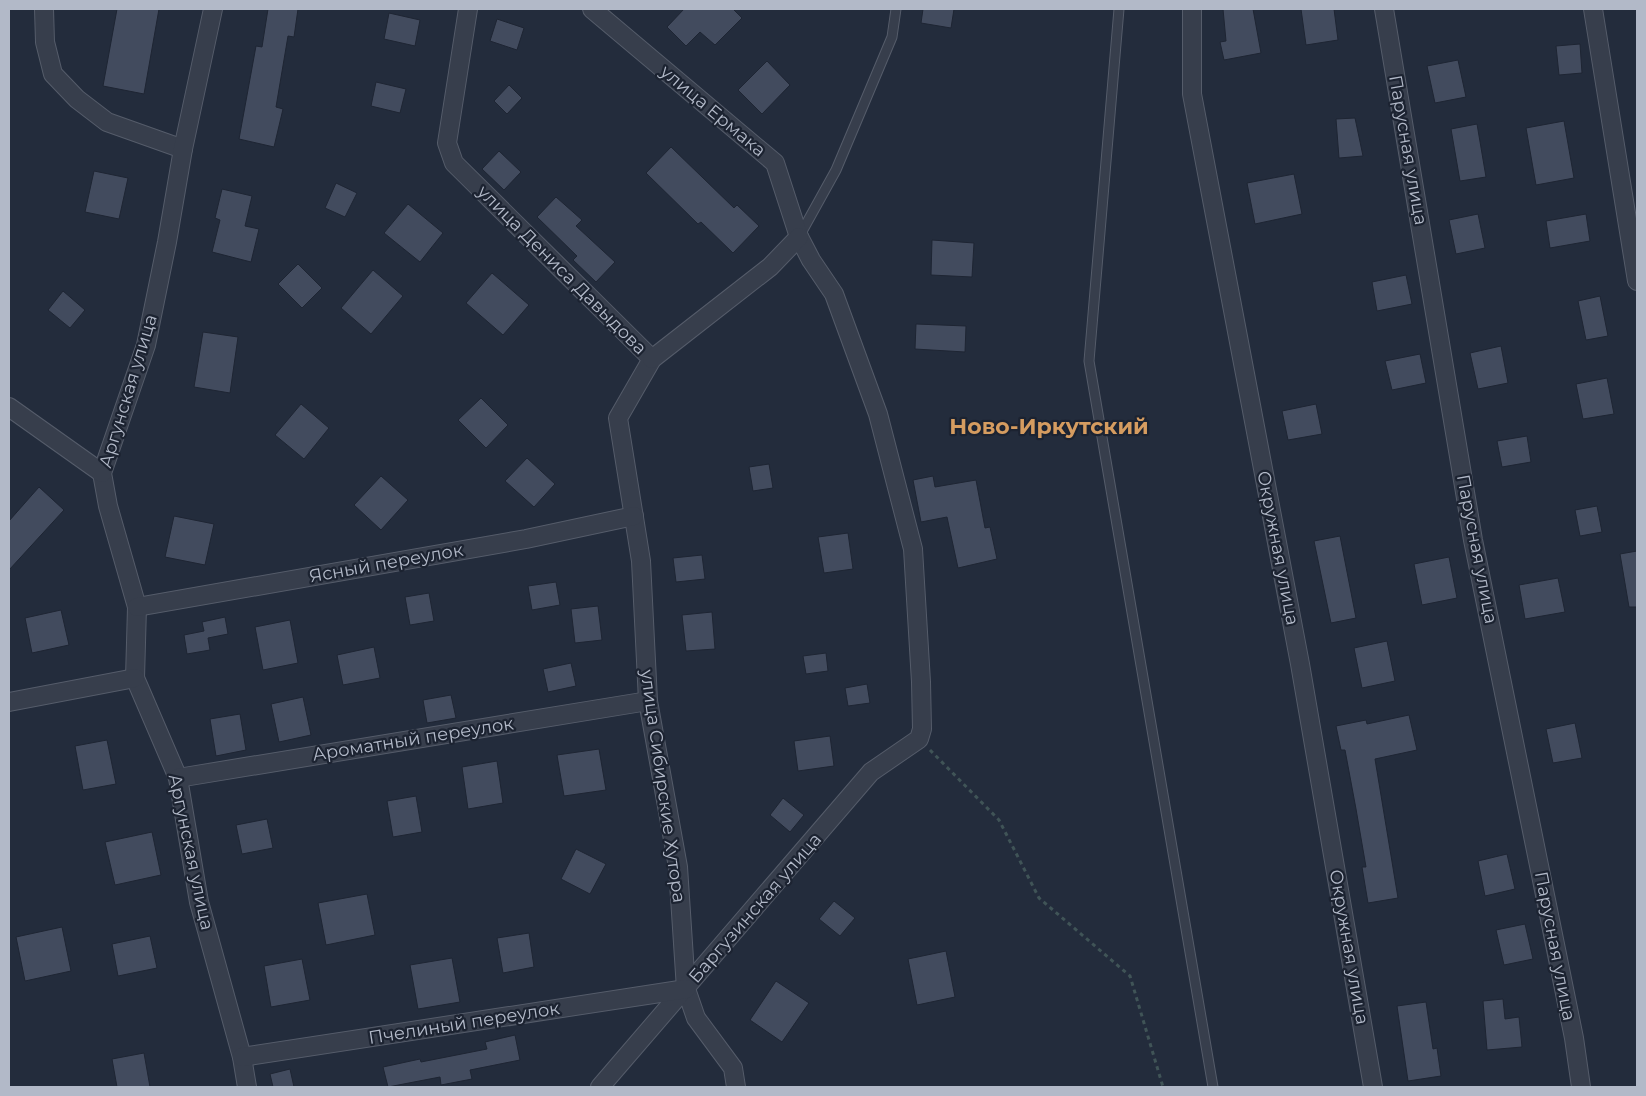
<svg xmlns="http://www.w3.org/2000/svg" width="1646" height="1096" viewBox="0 0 1646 1096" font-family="Montserrat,sans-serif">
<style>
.building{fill:#424b5e;stroke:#1e2533}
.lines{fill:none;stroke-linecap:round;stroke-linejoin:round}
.lane-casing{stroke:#555c6a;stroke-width:11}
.street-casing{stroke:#555c6a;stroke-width:20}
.path{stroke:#405457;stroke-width:3;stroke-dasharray:4 4;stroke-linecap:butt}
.lane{stroke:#373e4c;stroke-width:9}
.street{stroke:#373e4c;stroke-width:18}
.labels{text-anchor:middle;stroke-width:4.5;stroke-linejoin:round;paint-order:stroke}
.street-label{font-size:18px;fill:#b2b9c8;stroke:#1c2331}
.district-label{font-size:22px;font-weight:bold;fill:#d59c60;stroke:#1c2331}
</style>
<rect width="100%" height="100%" fill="#232c3c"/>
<g class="building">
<polygon points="117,9 159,9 144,94 103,86"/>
<polygon points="268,9 298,9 294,37 288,36 276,107 283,109 274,147 239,139 256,46 262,47"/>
<polygon points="684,9 733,9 742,18 715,45 700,32 686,46 667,27"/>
<polygon points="923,9 954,9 951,28 921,23"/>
<polygon points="1223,9 1253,9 1261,53 1224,60 1220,42 1226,41"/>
<polygon points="1301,9 1334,9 1338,40 1306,45"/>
<polygon points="389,13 420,20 415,46 384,39"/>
<polygon points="497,19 524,28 517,50 490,41"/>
<polygon points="1580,44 1582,73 1559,75 1556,46"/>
<polygon points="1458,60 1466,97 1435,103 1427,66"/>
<polygon points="767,61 790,85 762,114 738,90"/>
<polygon points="376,82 406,89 400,113 371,106"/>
<polygon points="509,85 522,98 507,114 494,101"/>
<polygon points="1355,118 1363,156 1339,158 1336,119"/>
<polygon points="1564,121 1574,178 1536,185 1526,128"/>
<polygon points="1477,124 1486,177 1460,181 1451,129"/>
<polygon points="671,147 734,208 737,205 759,226 733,253 701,222 698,224 646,173"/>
<polygon points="499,151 521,172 504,190 482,169"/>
<polygon points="94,171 128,178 119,219 85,212"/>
<polygon points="1294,174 1302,214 1255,224 1247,183"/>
<polygon points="336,183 357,193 345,217 325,208"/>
<polygon points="222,189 252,196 245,226 259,229 251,262 212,252 220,220 215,218"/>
<polygon points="556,197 582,220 576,226 615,262 596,282 573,260 577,256 537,217"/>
<polygon points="408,204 443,233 420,262 384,233"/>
<polygon points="1478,214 1485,248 1456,254 1449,220"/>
<polygon points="1586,214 1590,241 1550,248 1546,221"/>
<polygon points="932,240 974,243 972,277 931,275"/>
<polygon points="298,264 322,288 302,308 278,284"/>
<polygon points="373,270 403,296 371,334 341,308"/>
<polygon points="492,273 529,305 503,335 466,303"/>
<polygon points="1406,275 1412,304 1377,311 1372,282"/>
<polygon points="63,291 85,310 70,328 48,310"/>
<polygon points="1600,296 1608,336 1586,340 1578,301"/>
<polygon points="916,324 966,326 965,352 915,349"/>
<polygon points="203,332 238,337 230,393 194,387"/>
<polygon points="1501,346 1508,383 1478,389 1470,353"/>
<polygon points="1420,354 1426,383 1392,390 1385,361"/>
<polygon points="1607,378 1614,414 1583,419 1576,384"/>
<polygon points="481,398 508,425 486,448 458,420"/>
<polygon points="301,404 329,428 304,459 275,435"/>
<polygon points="1316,404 1322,434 1288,440 1282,411"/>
<polygon points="1527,436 1531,462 1502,467 1497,441"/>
<polygon points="527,458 555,484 534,507 505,481"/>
<polygon points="769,464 773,488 753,491 749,467"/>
<polygon points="381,476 408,500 381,530 354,505"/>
<polygon points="933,476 935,487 976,480 985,528 990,527 997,559 958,568 947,517 921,522 913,480"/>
<polygon points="39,487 64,510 9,570 9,521"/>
<polygon points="1597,506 1602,532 1580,536 1575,510"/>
<polygon points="174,516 214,524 205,565 165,557"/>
<polygon points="848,533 853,569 824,573 818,537"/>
<polygon points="1340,536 1356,618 1331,623 1314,541"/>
<polygon points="1637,551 1637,607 1629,607 1620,554"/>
<polygon points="702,555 705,579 676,582 673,558"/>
<polygon points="1449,557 1457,598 1422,605 1414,564"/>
<polygon points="1558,578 1565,612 1525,619 1519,585"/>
<polygon points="556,582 560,605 532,610 528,586"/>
<polygon points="429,593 434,621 410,625 405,597"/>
<polygon points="598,606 602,640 575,643 571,609"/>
<polygon points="61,610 69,645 32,653 25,618"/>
<polygon points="712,612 715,649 686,651 682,615"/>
<polygon points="225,617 228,634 208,638 210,650 187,654 184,635 204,631 202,622"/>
<polygon points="290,620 298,663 263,670 255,627"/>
<polygon points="1387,641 1395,681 1362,688 1354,648"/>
<polygon points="374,647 380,678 343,685 337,655"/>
<polygon points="826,653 828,671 806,674 803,656"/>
<polygon points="571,663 576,686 548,692 543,669"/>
<polygon points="867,684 870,703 848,706 845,688"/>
<polygon points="451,695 456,718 427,723 423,700"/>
<polygon points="303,697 311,735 279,742 271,704"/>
<polygon points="240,714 246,750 216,756 210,719"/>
<polygon points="1409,715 1417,750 1375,759 1398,898 1368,903 1362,867 1366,867 1356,809 1345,750 1341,750 1336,726 1366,720 1367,724"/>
<polygon points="1575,723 1582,758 1553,763 1546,729"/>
<polygon points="830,736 834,766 798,771 794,741"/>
<polygon points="107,740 116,784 83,790 75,746"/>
<polygon points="599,749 606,790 564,796 557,755"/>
<polygon points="497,761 503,803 468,809 462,767"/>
<polygon points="416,796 422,832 393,837 387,801"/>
<polygon points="783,798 804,815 790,832 770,815"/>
<polygon points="267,819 273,848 242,854 236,825"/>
<polygon points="152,832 161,875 115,885 105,842"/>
<polygon points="576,849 606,864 590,894 561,879"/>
<polygon points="1507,854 1515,889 1485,896 1478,861"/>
<polygon points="367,894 375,935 326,945 318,903"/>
<polygon points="834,901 855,918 840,936 819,919"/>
<polygon points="1525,924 1533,959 1504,965 1496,930"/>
<polygon points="62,927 71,971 25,981 16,937"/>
<polygon points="529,933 534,967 503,973 497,938"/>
<polygon points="150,936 157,968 118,976 112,944"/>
<polygon points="946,951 955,997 917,1005 908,959"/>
<polygon points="452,958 460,1002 418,1009 410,965"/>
<polygon points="302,959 310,1000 271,1007 264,966"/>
<polygon points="776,981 809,1003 782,1042 750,1020"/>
<polygon points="1503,999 1505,1019 1519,1017 1522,1047 1487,1050 1483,1001"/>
<polygon points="1426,1002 1433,1049 1437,1048 1441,1076 1408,1081 1397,1006"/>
<polygon points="515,1035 520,1060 470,1070 472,1079 441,1085 440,1077 388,1087 383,1067 420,1059 421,1062 487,1049 485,1042"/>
<polygon points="144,1053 150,1087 117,1087 112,1059"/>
<polygon points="290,1069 294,1087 273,1087 270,1074"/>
</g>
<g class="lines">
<defs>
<g id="lane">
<polyline points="1119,9 1089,361 1213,1087"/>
<polyline points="800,235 836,170 863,106 892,37 896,9"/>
</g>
<g id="street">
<polyline points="44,9 45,42 53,74 77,99 107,122 183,149"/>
<polyline points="213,9 183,149 167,242 146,345 102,473 108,506 137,607 135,678 178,778 199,902 242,1057 247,1087"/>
<polyline points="468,9 447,143 454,163 652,359 618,418 641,561 648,701 678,867 686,989 696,1018 733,1068 736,1087"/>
<polyline points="592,9 775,163 799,237 811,260 834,294 878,414 913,549 921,682 922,729 919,739 871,772 600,1087"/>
<polyline points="1192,9 1192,94 1300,664 1373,1087"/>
<polyline points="1384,9 1473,540 1574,1038 1581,1087"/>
<polyline points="1593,9 1637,281"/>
<polyline points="652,359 770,267 799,237"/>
<polyline points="9,407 102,473"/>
<polyline points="137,607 526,539 634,516"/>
<polyline points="9,702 135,678"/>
<polyline points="178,778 648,701"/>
<polyline points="242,1057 686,989"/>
</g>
</defs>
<use href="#lane" class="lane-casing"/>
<use href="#street" class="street-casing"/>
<polyline class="path" points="930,750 999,820 1039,898 1130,976 1163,1087"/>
<use href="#lane" class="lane"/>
<use href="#street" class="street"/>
</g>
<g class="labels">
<g class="street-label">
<text transform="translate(713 111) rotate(40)" y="6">улица Ермака</text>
<text transform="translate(1408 150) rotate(80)" y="6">Парусная улица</text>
<text transform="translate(562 270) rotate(45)" y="6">улица Дениса Давыдова</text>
<text transform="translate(128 391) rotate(-73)" y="6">Аргунская улица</text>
<text transform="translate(1278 548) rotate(79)" y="6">Окружная улица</text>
<text transform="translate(1477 549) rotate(79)" y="6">Парусная улица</text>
<text transform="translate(386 563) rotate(-10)" y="6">Ясный переулок</text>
<text transform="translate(413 739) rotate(-9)" y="6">Ароматный переулок</text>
<text transform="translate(663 786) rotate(82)" y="6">улица Сибирские Хутора</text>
<text transform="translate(191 852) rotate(78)" y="6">Аргунская улица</text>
<text transform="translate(755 908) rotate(-49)" y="6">Баргузинская улица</text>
<text transform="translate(1555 946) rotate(79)" y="6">Парусная улица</text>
<text transform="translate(1349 947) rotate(80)" y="6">Окружная улица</text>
<text transform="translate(464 1023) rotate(-9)" y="6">Пчелиный переулок</text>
</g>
<g class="district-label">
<text x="1049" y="434">Ново-Иркутский</text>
</g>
</g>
<rect width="1646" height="1096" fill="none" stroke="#b2b9c8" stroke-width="20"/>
</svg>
